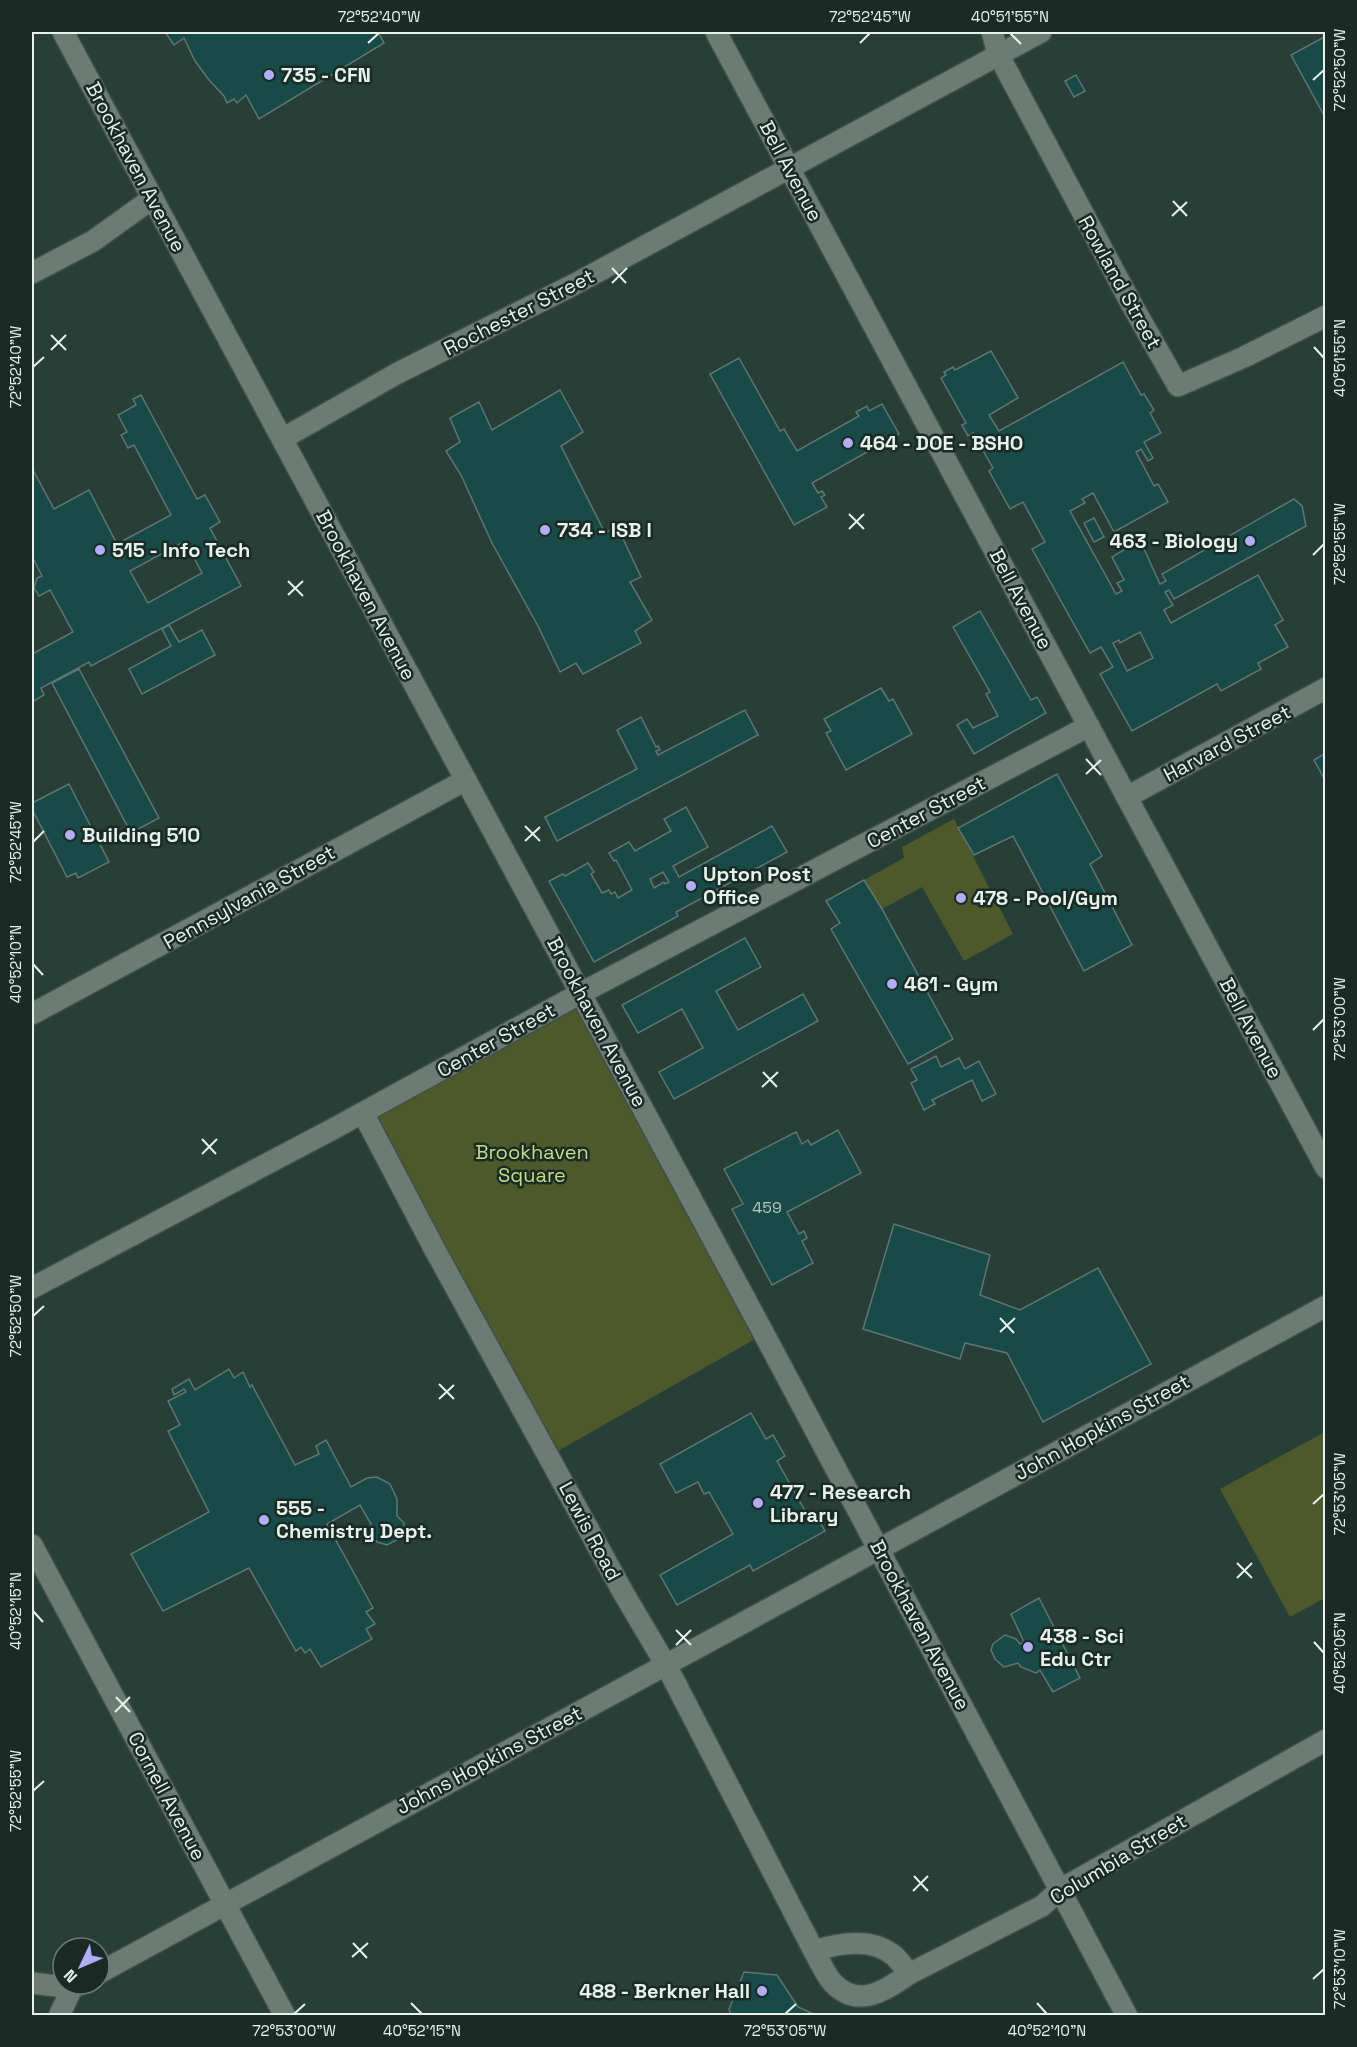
<svg xmlns="http://www.w3.org/2000/svg" width="1357" height="2047" viewBox="0 0 1357 2047" font-family="'Space Grotesk',sans-serif">
<style>
.built{fill:#273f36;fill-rule:evenodd}
.green{fill:#4d592b}
.building{fill:#184a48;stroke:#617574;stroke-width:1.5;fill-rule:evenodd}
.lines{fill:none;stroke-linecap:round;stroke-linejoin:round}
.minor-casing{stroke:#414f4a;stroke-width:24}
.minor{stroke:#6a7c74;stroke-width:21}
.ticks{fill:none;stroke:#e8f2ed;stroke-width:2}
.poi-dot{fill:#b2adf9;stroke:#1a2a24;stroke-width:2}
.labels{text-anchor:middle;stroke-width:5;stroke-linejoin:round;paint-order:stroke}
.number-label{font-size:16px;fill:#b4c8c4}
.poi-label{font-size:20px;font-weight:bold;fill:#e8f2ed;stroke:#1a2a24;text-anchor:start}
.street-label{font-size:20px;fill:#e8f2ed;stroke:#1a2a24}
.park-label{font-size:20px;fill:#c5dd83;stroke:#1a2a24}
.neatline{fill:none;stroke:#e8f2ed;stroke-width:2}
.ticks-label{font-size:15px;text-anchor:middle;fill:#e8f2ed}
</style>
<rect width="100%" height="100%" fill="#24342e"/>
<path class="built" d="M32,32H1325V2015L32,2016ZM63,1948H99V1984H63Z"/>
<g class="green">
<polygon points="954,819 1013,934 964,961 922,887 882,909 864,880 904,858 902,847"/>
<polygon points="581,993 764,1334 549,1456 363,1113"/>
<polygon points="1325,1432 1325,1598 1290,1617 1220,1489"/>
</g>
<g class="building">
<polygon points="165,32 378,32 384,43 259,119 246,95 237,103 234,99 227,103 224,96 209,80 195,61 184,38 174,45"/>
<polygon points="1326,36 1326,119 1291,55"/>
<polygon points="1076,75 1085,91 1074,97 1065,81"/>
<path d="M991,351L1018,398L989,415L999,431L1123,362L1141,395L1144,394L1154,410L1150,413L1161,433L1144,442L1153,458L1148,461L1141,449L1136,452L1154,486L1158,484L1168,502L1114,532L1093,493L1082,499L1085,503L1070,511L1116,594L1122,591L1117,583L1124,580L1112,557L1140,540L1160,584L1166,581L1162,574L1294,499L1302,506L1306,526L1174,599L1169,590L1165,592L1173,605L1164,610L1171,623L1258,575L1283,620L1275,625L1288,647L1258,663L1261,669L1221,691L1217,684L1132,731L1100,674L1113,667L1101,647L1090,653L1032,549L1045,542L1023,502L1010,509L989,471L993,468L973,433L968,436L962,425L966,423L941,378L946,375L944,372L953,367L955,370ZM1140,632L1153,658L1127,671L1113,643L1119,640L1120,643Z"/>
<polygon points="739,358 780,431 784,429 797,451 859,416 856,412 867,406 869,411 882,404 899,434 812,483 818,493 822,491 825,495 821,497 827,507 794,525 710,374"/>
<polygon points="560,390 583,432 561,446 605,533 617,526 641,577 630,582 652,620 635,631 641,643 583,674 576,663 560,672 538,626 492,543 461,475 446,451 460,442 450,418 479,402 492,430"/>
<path d="M141,395L197,499L205,495L220,522L210,528L241,586L91,666L89,662L41,688L44,695L32,702V654L73,632L50,590L39,596L34,588L37,578L42,576L32,556V470H33L54,509L89,490L117,544L171,515L134,445L128,448L121,435L127,432L118,415L136,405L133,399ZM185,541L202,573L148,603L130,571Z"/>
<polygon points="1094,518 1104,537 1094,542 1084,523"/>
<polygon points="980,611 1031,700 1037,697 1046,713 974,754 957,725 967,719 973,728 998,716 986,694 990,692 953,627"/>
<polygon points="169,625 179,642 202,630 215,655 142,694 129,669 171,646 162,629"/>
<polygon points="79,669 159,818 131,833 52,683"/>
<polygon points="881,688 889,701 893,699 912,734 846,770 826,733 831,731 824,719"/>
<polygon points="745,710 758,735 557,841 545,817 637,769 617,730 641,717 656,747 658,746 660,750 656,751 658,755"/>
<polygon points="1326,753 1326,782 1314,760"/>
<polygon points="1057,774 1102,856 1090,864 1132,945 1084,971 1013,836 974,855 958,828"/>
<polygon points="69,784 109,862 78,878 76,873 67,877 32,809 32,803"/>
<path d="M686,807L708,847L673,866L679,877L772,826L787,852L676,912L678,916L594,962L549,881L563,874L565,876L588,863L594,872L591,874L602,893L609,890L611,894L615,892L618,898L632,890L616,860L614,861L609,853L629,842L635,851L671,831L664,819ZM663,872L669,882L665,884L664,882L654,888L650,879Z"/>
<polygon points="864,880 882,909 953,1039 908,1064 831,929 840,923 826,901"/>
<polygon points="745,938 761,967 716,991 738,1030 803,994 818,1021 674,1099 659,1072 703,1048 682,1009 638,1033 622,1005"/>
<polygon points="936,1056 941,1067 959,1058 965,1069 979,1061 996,1094 982,1101 972,1080 932,1100 935,1104 924,1110 911,1083 917,1080 911,1069"/>
<polygon points="838,1130 861,1173 787,1212 799,1234 804,1231 807,1238 802,1241 813,1263 772,1285 732,1209 743,1204 724,1169 796,1132 802,1144 808,1140 811,1145"/>
<polygon points="894,1224 990,1255 980,1295 1020,1310 1098,1268 1151,1364 1043,1422 1007,1353 965,1343 960,1359 863,1329"/>
<polygon points="229,1369 234,1378 243,1372 250,1387 252,1385 295,1465 319,1454 316,1446 326,1440 351,1487 367,1478 377,1477 390,1484 397,1499 397,1516 404,1523 404,1536 387,1545 377,1542 373,1537 370,1532 371,1524 360,1505 327,1524 373,1608 366,1612 375,1624 366,1629 372,1639 321,1667 310,1649 305,1653 301,1647 296,1651 249,1568 163,1611 131,1554 209,1512 168,1431 180,1425 168,1401 186,1392 184,1389 174,1395 172,1389 189,1379 195,1390"/>
<polygon points="751,1413 766,1439 773,1435 785,1456 777,1461 808,1516 814,1512 825,1531 753,1571 750,1565 677,1605 660,1575 733,1534 709,1492 704,1494 698,1482 676,1493 660,1464"/>
<polygon points="1039,1598 1080,1678 1053,1692 1040,1670 1036,1673 1021,1667 1018,1663 1004,1667 995,1659 991,1650 993,1644 1005,1635 1016,1639 1020,1644 1024,1642 1011,1614"/>
<polygon points="744,1972 777,1975 798,2007 818,2016 731,2016 729,2009"/>
</g>
<g class="lines">
<defs>
<g id="minor">
<polyline points="63,32 764,1334 1127,2016"/>
<polyline points="716,32 1326,1168"/>
<polyline points="992,32 998,54 1132,305 1178,386 1244,357 1326,316"/>
<polyline points="32,273 93,241 153,198"/>
<polyline points="282,439 396,374 573,285 1041,32"/>
<polyline points="1127,797 1326,688"/>
<polyline points="32,1014 466,780"/>
<path d="M363,1113L435,1250L624,1594L666,1665L818,1959C823,1967 827,1977 833,1983C858,2009 885,1991 909,1974L1042,1906L1061,1889L1326,1740"/>
<polyline points="32,1288 333,1129 581,993 1089,726"/>
<polyline points="32,1545 285,2016"/>
<path d="M814,1951C839,1943 871,1937 893,1955C899,1959 904,1968 909,1974"/>
<polyline points="99,1973 1326,1306"/>
<polyline points="32,1983 72,1988"/>
<polyline points="59,2016 72,1988 80,1984"/>
</g>
</defs>
<use href="#minor" class="minor-casing"/>
<use href="#minor" class="minor"/>
</g>
<path class="ticks" d="M1010,33L1021,44M368,43L379,33M860,43L870,33M1313,80L1324,70M1173,201L1187,216M1172,216L1187,202M612,268L626,283M612,283L627,268M51,335L66,350M1314,347L1324,358M51,350L66,335M33,367L44,357M849,514L864,529M849,529L864,514M1313,555L1324,544M288,581L303,596M288,595L303,581M1086,759L1101,775M1086,774L1101,760M525,826L540,841M525,841L540,827M33,842L44,831M33,964L43,975M1313,1030L1324,1019M763,1072L777,1087M762,1087L778,1072M202,1139L216,1154M202,1154L217,1139M33,1316L44,1306M1000,1318L1014,1333M1000,1332L1015,1318M439,1384L454,1399M439,1399L454,1385M1313,1504L1324,1494M1237,1563L1252,1578M1237,1578L1252,1563M33,1611L43,1622M676,1630L691,1645M1314,1642L1324,1653M676,1645L691,1630M116,1697L130,1712M115,1712L130,1697M33,1791L44,1781M914,1876L928,1891M913,1891L928,1876M353,1943L367,1958M352,1957L368,1943M1313,1979L1324,1969M411,2003L422,2014M1037,2003L1047,2014M294,2014L305,2004M785,2014L796,2004"/>
<g class="poi-dot">
<circle cx="269" cy="75" r="6"/>
<circle cx="848" cy="443" r="6"/>
<circle cx="545" cy="530" r="6"/>
<circle cx="1250" cy="541" r="6"/>
<circle cx="100" cy="550" r="6"/>
<circle cx="70" cy="835" r="6"/>
<circle cx="691" cy="886" r="6"/>
<circle cx="961" cy="898" r="6"/>
<circle cx="892" cy="984" r="6"/>
<circle cx="758" cy="1503" r="6"/>
<circle cx="264" cy="1520" r="6"/>
<circle cx="1028" cy="1647" r="6"/>
<circle cx="762" cy="1991" r="6"/>
</g>
<g class="labels">
<g class="number-label">
<text x="767" y="1213">459</text>
</g>
<g class="poi-label">
<text x="281" y="82">735 - CFN</text>
<text x="860" y="450">464 - DOE - BSHO</text>
<text x="557" y="537">734 - ISB I</text>
<text x="1238" y="548" text-anchor="end">463 - Biology</text>
<text x="112" y="557">515 - Info Tech</text>
<text x="82" y="842">Building 510</text>
<text x="703" y="881">Upton Post<tspan x="703" dy="23">Office</tspan></text>
<text x="973" y="905">478 - Pool/Gym</text>
<text x="904" y="991">461 - Gym</text>
<text x="770" y="1499">477 - Research<tspan x="770" dy="23">Library</tspan></text>
<text x="276" y="1515">555 -<tspan x="276" dy="23">Chemistry Dept.</tspan></text>
<text x="1040" y="1643">438 - Sci<tspan x="1040" dy="23">Edu Ctr</tspan></text>
<text x="750" y="1998" text-anchor="end">488 - Berkner Hall</text>
</g>
<g class="street-label">
<text transform="translate(136 167) rotate(62)" y="7">Brookhaven Avenue</text>
<text transform="translate(791 171) rotate(62)" y="7">Bell Avenue</text>
<text transform="translate(1120 282) rotate(61)" y="7">Rowland Street</text>
<text transform="translate(519 312) rotate(-27)" y="7">Rochester Street</text>
<text transform="translate(366 595) rotate(62)" y="7">Brookhaven Avenue</text>
<text transform="translate(1021 599) rotate(62)" y="7">Bell Avenue</text>
<text transform="translate(1227 743) rotate(-28)" y="7">Harvard Street</text>
<text transform="translate(926 812) rotate(-28)" y="7">Center Street</text>
<text transform="translate(249 897) rotate(-29)" y="7">Pennsylvania Street</text>
<text transform="translate(597 1022) rotate(62)" y="7">Brookhaven Avenue</text>
<text transform="translate(1251 1028) rotate(62)" y="7">Bell Avenue</text>
<text transform="translate(496 1040) rotate(-29)" y="7">Center Street</text>
<text transform="translate(1102 1427) rotate(-29)" y="7">John Hopkins Street</text>
<text transform="translate(590 1531) rotate(62)" y="7">Lewis Road</text>
<text transform="translate(920 1625) rotate(62)" y="7">Brookhaven Avenue</text>
<text transform="translate(489 1760) rotate(-28)" y="7">Johns Hopkins Street</text>
<text transform="translate(167 1796) rotate(62)" y="7">Cornell Avenue</text>
<text transform="translate(1118 1859) rotate(-31)" y="7">Columbia Street</text>
</g>
<g class="park-label">
<text x="532" y="1159">Brookhaven<tspan x="532" dy="23">Square</tspan></text>
</g>
</g>
<rect width="1357" height="2047" fill="none" stroke="#1a2a24" stroke-width="66"/>
<g transform="translate(81 1966) rotate(226)"><circle r="28" fill="#1a2a24" stroke="#6c7a74" stroke-width="1.5"/>
<path d="M0-4.5L10 22L0 15L-10 22Z" fill="#b2adf9"/>
<text y="-9" font-size="16" font-weight="bold" text-anchor="middle" fill="#e8f2ed">N</text>
</g>
<rect x="33" y="33" width="1291" height="1981" class="neatline"/>
<g class="ticks-label">
<text x="379" y="22">72°52'40"W</text>
<text x="870" y="22">72°52'45"W</text>
<text x="1010" y="22">40°51'55"N</text>
<text transform="translate(1340 70) rotate(-90)" y="5">72°52'50"W</text>
<text transform="translate(1340 358) rotate(-90)" y="5">40°51'55"N</text>
<text transform="translate(16 367) rotate(-90)" y="5">72°52'40"W</text>
<text transform="translate(1340 544) rotate(-90)" y="5">72°52'55"W</text>
<text transform="translate(16 842) rotate(-90)" y="5">72°52'45"W</text>
<text transform="translate(16 964) rotate(-90)" y="5">40°52'10"N</text>
<text transform="translate(1340 1019) rotate(-90)" y="5">72°53'00"W</text>
<text transform="translate(16 1316) rotate(-90)" y="5">72°52'50"W</text>
<text transform="translate(1340 1494) rotate(-90)" y="5">72°53'05"W</text>
<text transform="translate(16 1611) rotate(-90)" y="5">40°52'15"N</text>
<text transform="translate(1340 1653) rotate(-90)" y="5">40°52'05"N</text>
<text transform="translate(16 1791) rotate(-90)" y="5">72°52'55"W</text>
<text transform="translate(1340 1969) rotate(-90)" y="5">72°53'10"W</text>
<text x="294" y="2036">72°53'00"W</text>
<text x="422" y="2036">40°52'15"N</text>
<text x="785" y="2036">72°53'05"W</text>
<text x="1047" y="2036">40°52'10"N</text>
</g>
</svg>
